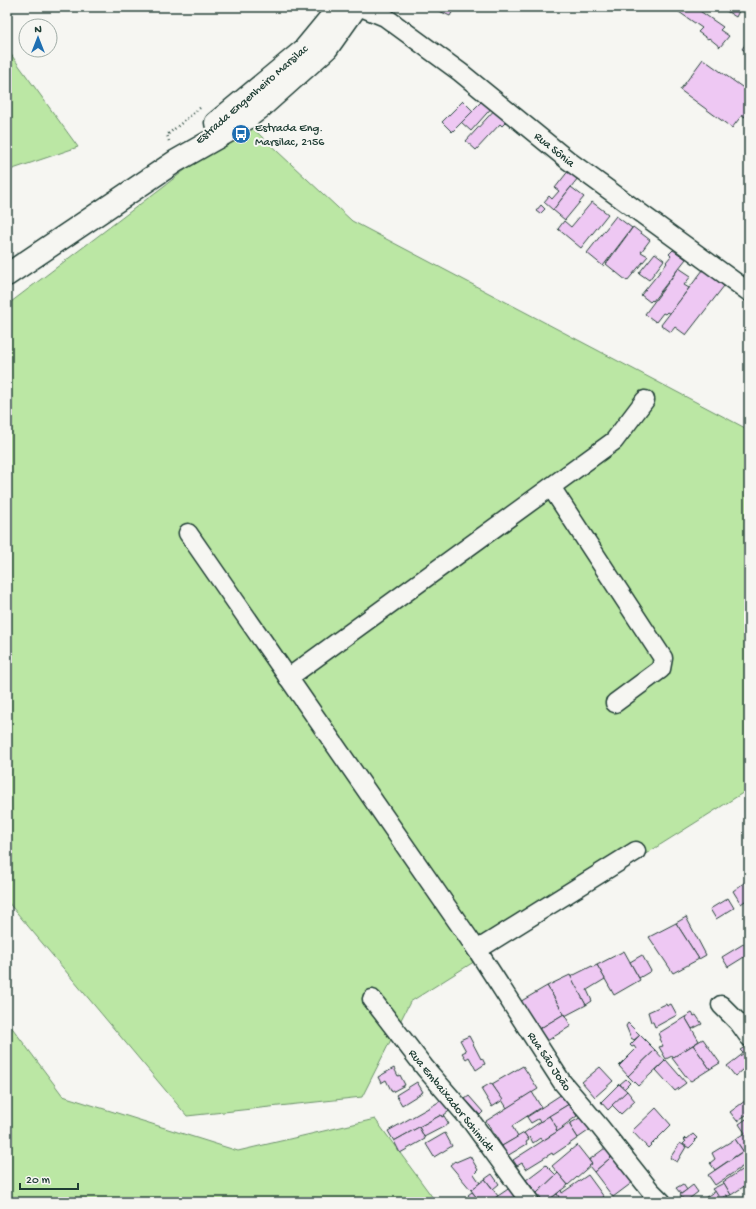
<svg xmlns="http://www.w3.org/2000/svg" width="756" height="1209" viewBox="0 0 756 1209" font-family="'Gochi Hand',sans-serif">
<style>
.green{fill:#bbe7a4;stroke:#6d926c}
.building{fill:#eec8f3;stroke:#1f3d34}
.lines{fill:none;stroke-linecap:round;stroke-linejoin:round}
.minor-casing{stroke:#1f3d34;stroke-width:21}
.primary-casing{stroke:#1f3d34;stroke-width:25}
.path{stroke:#1f3d34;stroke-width:2.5;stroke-dasharray:1 3;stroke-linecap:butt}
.minor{stroke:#f6f6f2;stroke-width:18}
.primary{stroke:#f6f6f2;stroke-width:22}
.labels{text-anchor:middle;stroke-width:4;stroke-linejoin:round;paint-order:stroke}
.street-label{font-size:12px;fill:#1f3d34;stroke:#f6f6f2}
.poi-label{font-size:12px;fill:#1f3d34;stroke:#f6f6f2;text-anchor:start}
</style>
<rect width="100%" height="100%" fill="#f6f6f2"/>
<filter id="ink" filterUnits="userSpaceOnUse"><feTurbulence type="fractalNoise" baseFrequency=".025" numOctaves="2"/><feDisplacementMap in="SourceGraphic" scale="8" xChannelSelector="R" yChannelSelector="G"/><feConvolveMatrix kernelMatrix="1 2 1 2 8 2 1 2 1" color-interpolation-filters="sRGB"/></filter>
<g filter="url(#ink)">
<g class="green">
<polygon points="7,49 78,147 7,171"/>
<polygon points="247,123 352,221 749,430 749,789 410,1002 362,1097 187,1116 7,901 7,305"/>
<polygon points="7,1021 63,1096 238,1151 375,1119 436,1202 7,1202"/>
</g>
<g class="building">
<polygon points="431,7 455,7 450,16"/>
<polygon points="684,7 694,7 723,27 720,30 729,36 720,47 709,38 708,39 698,32 702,28 679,12"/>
<polygon points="720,7 741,7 736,17"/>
<polygon points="747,42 749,44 749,53 742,49"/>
<polygon points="703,59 749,92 749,104 745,110 749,112 745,117 742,115 732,128 680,90"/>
<polygon points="486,97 494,105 471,131 461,122"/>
<polygon points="463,101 473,111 452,132 442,122"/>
<polygon points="497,107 510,118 502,126 500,124 476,150 466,141"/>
<polygon points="569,170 578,178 553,210 544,202 549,196 552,199 559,191 555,188"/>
<polygon points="571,187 584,197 565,220 553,210"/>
<polygon points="592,202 608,214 581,248 558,229 564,221 571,227"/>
<polygon points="541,205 545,209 540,214 536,211"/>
<polygon points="616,216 632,228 603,266 587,253"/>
<polygon points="633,227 650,240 641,252 648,256 627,281 606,264"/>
<polygon points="673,250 686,259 653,301 652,300 650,302 641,295 667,263 666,262 671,256 669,254"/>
<polygon points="655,253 664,260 649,280 639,273"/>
<polygon points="679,268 691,276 684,285 689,288 670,314 667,312 665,314 663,313 656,322 645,314"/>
<polygon points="703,270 724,286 686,335 675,327 671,332 661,325"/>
<polygon points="749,879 749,898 741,904 733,891"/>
<polygon points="728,898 734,908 716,919 710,909"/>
<polygon points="686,917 706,955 699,959 676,923"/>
<polygon points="676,923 699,959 673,973 649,937"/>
<polygon points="745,943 749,950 749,954 728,967 722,957"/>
<polygon points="624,951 640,980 614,995 597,965"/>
<polygon points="642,955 651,971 639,978 630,962"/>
<polygon points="597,965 605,979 587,990 592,1001 586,1005 570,977 592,966 593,967"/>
<polygon points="570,975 586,1005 565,1016 547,986"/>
<polygon points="547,986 564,1014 536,1031 518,1003"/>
<polygon points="666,1004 667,1006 671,1004 677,1015 655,1027 653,1022 651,1022 648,1012"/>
<polygon points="692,1013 694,1016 696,1015 702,1024 692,1029 685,1017"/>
<polygon points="564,1014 571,1026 547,1041 539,1029"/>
<polygon points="685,1017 699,1041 674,1057 672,1056 666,1059 659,1047 663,1046 659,1039 661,1038 659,1033"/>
<polygon points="628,1023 640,1035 634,1040 631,1038 626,1026"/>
<polygon points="640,1035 655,1050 628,1076 619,1066 636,1049 634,1046 632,1047 630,1045"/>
<polygon points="469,1036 481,1059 482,1058 485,1064 476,1070 469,1057 466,1059 462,1053 466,1051 460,1040"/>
<polygon points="703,1039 720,1063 710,1069 693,1045"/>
<polygon points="693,1045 710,1069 691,1081 688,1079 672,1058"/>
<polygon points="748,1045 749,1046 749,1062 747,1059 748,1058 740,1050"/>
<polygon points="655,1050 665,1061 638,1086 628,1076"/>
<polygon points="744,1053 748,1058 747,1059 749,1064 735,1076 727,1066"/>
<polygon points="666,1060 686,1083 675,1091 656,1070"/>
<polygon points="523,1066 538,1089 507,1108 492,1084"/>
<polygon points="600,1067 613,1081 595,1097 582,1082"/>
<polygon points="394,1068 398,1076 400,1075 405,1085 392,1092 386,1080 381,1083 378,1077"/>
<polygon points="626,1079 630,1083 624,1089 620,1084"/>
<polygon points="417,1082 423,1092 402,1105 396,1095"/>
<polygon points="491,1083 503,1100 492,1107 481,1089"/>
<polygon points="619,1084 627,1091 608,1110 601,1102"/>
<polygon points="627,1091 635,1101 621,1114 612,1105"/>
<polygon points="532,1092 541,1107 512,1126 518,1137 502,1146 486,1121"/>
<polygon points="562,1094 569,1104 540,1122 538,1119 531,1123 527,1117"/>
<polygon points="469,1096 483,1112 480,1115 465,1099"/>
<polygon points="749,1098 749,1113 737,1121 730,1112"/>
<polygon points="444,1099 452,1109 444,1115 442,1117 441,1115 394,1141 388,1131"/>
<polygon points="569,1104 577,1116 562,1127 563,1128 557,1132 556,1129 557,1128 549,1116"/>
<polygon points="656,1108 671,1125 648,1148 632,1131"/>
<polygon points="441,1115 442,1117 444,1116 449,1124 424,1137 419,1127"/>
<polygon points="585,1115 594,1127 578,1138 569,1124"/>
<polygon points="549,1116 557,1128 556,1129 557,1132 542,1141 540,1138 533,1143 530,1137 528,1139 524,1133"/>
<polygon points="749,1117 749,1149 748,1148 743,1151 735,1139 745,1133 739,1124"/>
<polygon points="569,1124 578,1138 553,1155 552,1153 526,1169 522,1163 517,1166 513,1160"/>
<polygon points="419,1127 425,1139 400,1153 394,1141"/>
<polygon points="445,1133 452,1146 434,1157 426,1144"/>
<polygon points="524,1133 529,1140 526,1142 527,1144 507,1156 502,1146"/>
<polygon points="693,1134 697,1138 695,1140 696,1141 689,1148 683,1144 686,1141 684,1140 686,1138 687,1139"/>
<polygon points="735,1139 743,1151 715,1170 710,1163 715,1159 712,1153"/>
<polygon points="680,1143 686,1147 677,1162 670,1158"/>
<polygon points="577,1145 592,1164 568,1185 552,1166"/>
<polygon points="609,1145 616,1153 594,1172 589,1166 592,1164 589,1160"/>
<polygon points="748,1148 749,1165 746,1167 745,1165 715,1185 708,1175"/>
<polygon points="616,1153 637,1179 613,1197 594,1172"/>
<polygon points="470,1156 478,1170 474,1174 480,1183 471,1190 450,1165 455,1161 456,1162"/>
<polygon points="546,1165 556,1175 537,1193 526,1180"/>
<polygon points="749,1165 749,1183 731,1195 723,1182"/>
<polygon points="558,1173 568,1185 546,1202 544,1202 537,1193"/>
<polygon points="492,1174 499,1184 493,1189 485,1179"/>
<polygon points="588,1175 604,1197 596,1202 562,1202 557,1194 561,1190 562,1193"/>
<polygon points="485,1179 498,1196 490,1202 480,1202 471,1190"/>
<polygon points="724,1183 731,1195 728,1196 727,1195 720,1199 712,1189"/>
<polygon points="683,1184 687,1190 681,1194 676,1188"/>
<polygon points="514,1185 523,1202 498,1202 495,1198"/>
<polygon points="693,1185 698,1192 685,1202 680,1195"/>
<polygon points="715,1191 720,1199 727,1195 728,1196 720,1202 699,1202"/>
<polygon points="472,1192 478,1199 475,1202 473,1202 468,1195"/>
<polygon points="557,1194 562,1202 546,1202"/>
</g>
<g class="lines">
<defs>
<g id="minor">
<polyline points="361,7 385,17 460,72 569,161 749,292"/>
<polyline points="551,487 663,658 661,669 615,703"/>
<polyline points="188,533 477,950 562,1082 600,1127 650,1190 662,1202"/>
<polyline points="288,678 614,441 645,400"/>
<polyline points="477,950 636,851"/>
<polyline points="372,999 425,1068 471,1121 530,1202"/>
<polyline points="721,1005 739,1023 749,1037"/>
</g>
<g id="primary">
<polyline points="216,123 304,50 337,10"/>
<polyline points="7,275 176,161 234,128 261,107 327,48 356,7"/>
</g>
</defs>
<use href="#minor" class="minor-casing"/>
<use href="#primary" class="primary-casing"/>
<g class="path">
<polyline points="306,12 310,7"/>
<polyline points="169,141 167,135 201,107"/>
</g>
<use href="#minor" class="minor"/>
<use href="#primary" class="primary"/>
</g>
</g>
<defs>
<symbol id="bus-disc" viewBox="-11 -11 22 22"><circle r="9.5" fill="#1f6fb2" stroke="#f6f6f2"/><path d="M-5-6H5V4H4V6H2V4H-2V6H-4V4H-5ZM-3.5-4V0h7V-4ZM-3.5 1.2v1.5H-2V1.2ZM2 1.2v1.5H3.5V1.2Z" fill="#fff"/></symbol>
</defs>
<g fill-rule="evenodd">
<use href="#bus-disc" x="230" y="123" width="22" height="22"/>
</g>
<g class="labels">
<g class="street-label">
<text transform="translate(251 94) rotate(-41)" y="4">Estrada Engenheiro Marsilac</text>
<text transform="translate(555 149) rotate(39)" y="4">Rua Sônia</text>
<text transform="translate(550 1061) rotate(56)" y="4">Rua São João</text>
<text transform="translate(452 1100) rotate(51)" y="4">Rua Embaixador Schimidt</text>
</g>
<g class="poi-label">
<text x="255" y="131">Estrada Eng.<tspan x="255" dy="14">Marsilac, 2156</tspan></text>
</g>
</g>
<rect width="756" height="1209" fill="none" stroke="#f6f6f2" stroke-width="24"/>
<rect x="12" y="12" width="732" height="1185" fill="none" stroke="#1f3d34" stroke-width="1.5" filter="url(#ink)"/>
<g transform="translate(38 38)"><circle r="19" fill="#f6f6f2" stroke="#a0aca6"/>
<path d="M0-3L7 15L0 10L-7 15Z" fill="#1f6fb2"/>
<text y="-6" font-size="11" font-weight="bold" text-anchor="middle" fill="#1f3d34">N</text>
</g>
<path d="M20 1183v6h58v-6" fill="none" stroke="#1f3d34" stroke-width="2"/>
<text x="26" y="1183" font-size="12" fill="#1f3d34" stroke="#f6f6f2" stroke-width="3" paint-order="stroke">20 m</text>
</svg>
